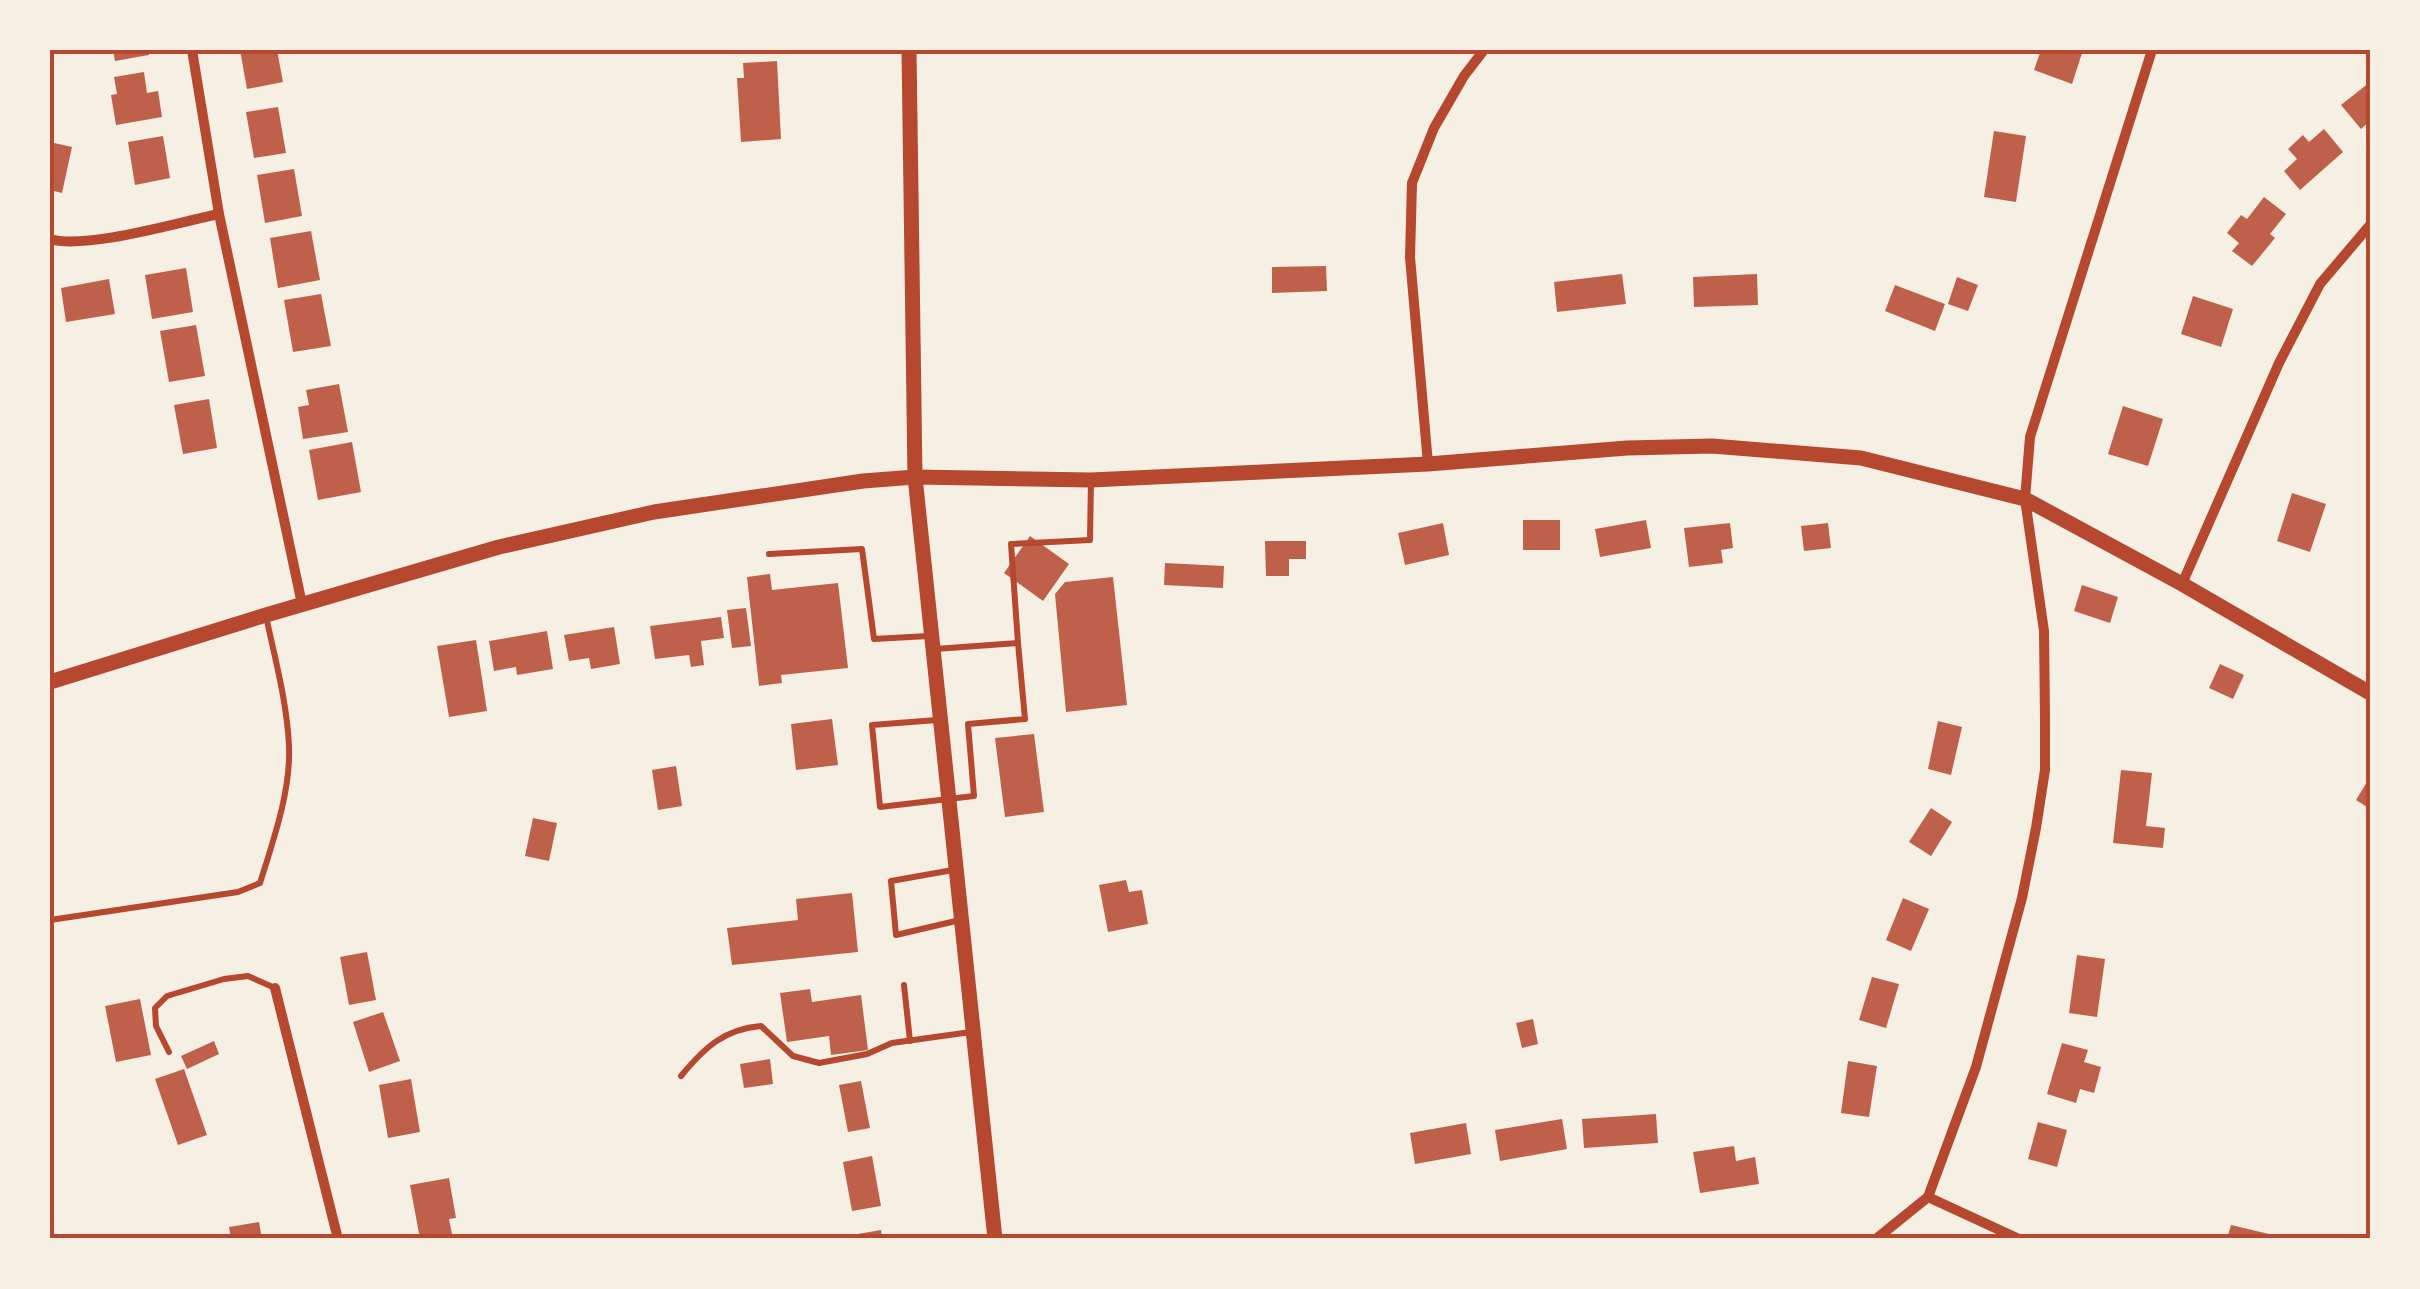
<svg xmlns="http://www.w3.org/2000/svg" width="2420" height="1289" viewBox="0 0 2420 1289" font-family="Quicksand,sans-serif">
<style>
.building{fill:#bf614a}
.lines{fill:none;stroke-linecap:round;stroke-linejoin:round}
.service{stroke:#b5482f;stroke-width:6}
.minor{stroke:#b5482f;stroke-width:10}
.tertiary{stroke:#b5482f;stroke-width:15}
.neatline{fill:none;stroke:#b5482f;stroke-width:4}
</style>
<rect width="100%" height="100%" fill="#f6efe4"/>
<g class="building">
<polygon points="113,50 148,50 149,55 115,61"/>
<polygon points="240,50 277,50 283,82 247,89"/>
<polygon points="2041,50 2083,50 2072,84 2034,70"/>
<polygon points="777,61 781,139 741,142 737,78 744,78 743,63"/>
<polygon points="144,72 147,93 158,91 162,117 116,125 111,95 117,94 114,77"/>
<polygon points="2370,82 2370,121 2361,129 2341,105"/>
<polygon points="278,107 286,153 254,158 246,112"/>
<polygon points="2324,129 2343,152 2300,190 2284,171 2297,159 2288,149 2303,135 2309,142"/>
<polygon points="1994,131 2026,136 2016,202 1984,197"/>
<polygon points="163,136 170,178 135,185 128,142"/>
<polygon points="50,142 72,147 62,193 50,190"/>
<polygon points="294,169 302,216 265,223 257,175"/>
<polygon points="2264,197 2286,214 2270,234 2275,238 2252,266 2232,251 2239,243 2227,233 2241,215 2247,219"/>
<polygon points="311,231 320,280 278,288 270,238"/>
<polygon points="1326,266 1327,291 1272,293 1272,267"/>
<polygon points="186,268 193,312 152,319 145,275"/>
<polygon points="1622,274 1626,304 1557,312 1554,282"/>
<polygon points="1757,274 1758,305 1694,307 1693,277"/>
<polygon points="1957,277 1978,285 1968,311 1948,304"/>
<polygon points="109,279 115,314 66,322 61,288"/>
<polygon points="1895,285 1945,304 1935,331 1885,311"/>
<polygon points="321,294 331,346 293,352 284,300"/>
<polygon points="2193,296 2233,309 2221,347 2181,334"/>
<polygon points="196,325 205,376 169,382 160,331"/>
<polygon points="339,384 348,432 303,439 298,407 309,405 306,390"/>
<polygon points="209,399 217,448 183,454 174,405"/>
<polygon points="2123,406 2163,419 2148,466 2108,454"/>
<polygon points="352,442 361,492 318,500 309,450"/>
<polygon points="2292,493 2326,504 2310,552 2277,541"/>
<rect x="1523" y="520" width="37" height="30"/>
<polygon points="1646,520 1651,548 1600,557 1595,529"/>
<polygon points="1443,523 1449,555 1405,565 1398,533"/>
<polygon points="1730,523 1733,548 1721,550 1723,563 1689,567 1684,528"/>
<polygon points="1828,523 1831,548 1804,551 1801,526"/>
<polygon points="1030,536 1069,564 1043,601 1004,573"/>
<polygon points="1265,541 1306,541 1306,559 1289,559 1289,576 1266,576"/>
<polygon points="1165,563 1224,566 1223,588 1164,585"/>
<polygon points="770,574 772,590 838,583 848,668 781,675 782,683 759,686 747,577"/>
<polygon points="1113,577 1127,705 1066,712 1055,594 1065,582"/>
<polygon points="2082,585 2118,597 2110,623 2074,611"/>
<polygon points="746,608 751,646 732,648 727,610"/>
<polygon points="721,617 724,638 701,641 704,665 691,667 689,655 655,659 650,626"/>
<polygon points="614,627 620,664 591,669 589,658 569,661 564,635"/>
<polygon points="547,631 553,669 517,675 516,667 494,671 489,641"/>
<polygon points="476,640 487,711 449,717 437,646"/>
<polygon points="2220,664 2244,675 2233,699 2209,688"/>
<polygon points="832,719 838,765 796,770 791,724"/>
<polygon points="1938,721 1962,727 1951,775 1928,769"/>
<polygon points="1034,734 1044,812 1005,817 995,738"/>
<polygon points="676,766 682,806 658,810 652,770"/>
<polygon points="2121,770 2152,773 2146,826 2165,828 2163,848 2113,843"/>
<polygon points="2370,777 2370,809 2356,800"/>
<polygon points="1931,808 1952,822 1931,856 1909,842"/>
<polygon points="533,818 557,823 549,861 525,856"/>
<polygon points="1126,880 1129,892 1142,890 1148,924 1108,932 1099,885"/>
<polygon points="852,893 858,952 732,965 727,928 798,920 796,899"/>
<polygon points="1903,898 1929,909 1911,951 1886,940"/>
<polygon points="367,952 376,1000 349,1005 340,957"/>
<polygon points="2077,955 2105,959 2097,1017 2069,1013"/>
<polygon points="1872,977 1899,984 1886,1028 1859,1020"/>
<polygon points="810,989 812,1002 861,995 868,1050 831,1055 829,1036 787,1042 780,993"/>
<polygon points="140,999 151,1055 116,1062 105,1006"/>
<polygon points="383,1012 400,1061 369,1072 353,1022"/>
<polygon points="1533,1019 1538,1044 1522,1048 1516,1023"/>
<polygon points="214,1041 219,1054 187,1069 181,1056"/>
<polygon points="2062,1043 2088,1050 2084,1062 2101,1067 2094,1093 2080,1089 2076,1103 2047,1094"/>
<polygon points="770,1059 773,1084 744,1088 740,1064"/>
<polygon points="1848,1061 1877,1066 1869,1117 1841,1113"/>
<polygon points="184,1069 207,1135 178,1145 155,1079"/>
<polygon points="411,1079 420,1132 388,1138 379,1085"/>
<polygon points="861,1081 870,1128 848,1132 839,1085"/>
<polygon points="1656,1114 1658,1143 1584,1148 1582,1119"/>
<polygon points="1562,1119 1567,1149 1500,1161 1495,1130"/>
<polygon points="2038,1122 2067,1130 2057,1167 2028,1159"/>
<polygon points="1466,1123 1471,1154 1415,1164 1410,1133"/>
<polygon points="1734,1146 1736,1161 1755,1157 1759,1184 1700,1193 1693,1152"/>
<polygon points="872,1156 881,1206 852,1211 843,1162"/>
<polygon points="449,1178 456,1218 449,1219 453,1239 420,1239 410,1185"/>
<polygon points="259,1222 262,1239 231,1239 229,1227"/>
<polygon points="2231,1225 2286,1238 2285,1239 2227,1239"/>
<polygon points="881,1230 882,1239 840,1239 840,1237"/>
</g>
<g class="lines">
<g class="service">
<polyline points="769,554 862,549 874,639 928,636"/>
<polyline points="1018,643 1011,544 1090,540 1091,480"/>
<polyline points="935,649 1018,643 1025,719 968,724 974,796 880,807 872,725 937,720"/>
<polyline points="953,870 891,881 896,935 960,920"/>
<path d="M50,920L238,892L260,883C273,841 291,791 289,746C287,702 275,659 266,616"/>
<polyline points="904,985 910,1041"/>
<polyline points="169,1052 156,1026 155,1008 167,996 224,979 248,976 275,988"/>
<path d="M681,1076C704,1048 724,1029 761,1026L793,1056L819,1063L867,1054L892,1043L971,1032"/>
</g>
<g class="minor">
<polyline points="192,50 219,214 302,604"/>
<path d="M50,239C85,250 180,222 219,214"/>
<polyline points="1428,464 1410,257 1412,183 1434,128 1464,76 1484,50"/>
<polyline points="2182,584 2279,363 2320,284 2370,225"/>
<polyline points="275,988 338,1239"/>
<polyline points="1928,1197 2019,1239"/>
<polyline points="1876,1239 1928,1197 1976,1067 2022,898 2036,828 2045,770 2045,719 2044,631 2025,499 2030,437 2152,50"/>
</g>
<g class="tertiary">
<polyline points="909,50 915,477 995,1239"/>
<polyline points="50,682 266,615 499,547 654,512 863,481 915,477 1091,480 1428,464 1627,448 1712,446 1861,458 2025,499 2182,584 2370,693"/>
</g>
</g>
<rect width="2420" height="1289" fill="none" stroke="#f6efe4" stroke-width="105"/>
<rect x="52" y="52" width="2316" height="1184" class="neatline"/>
</svg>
